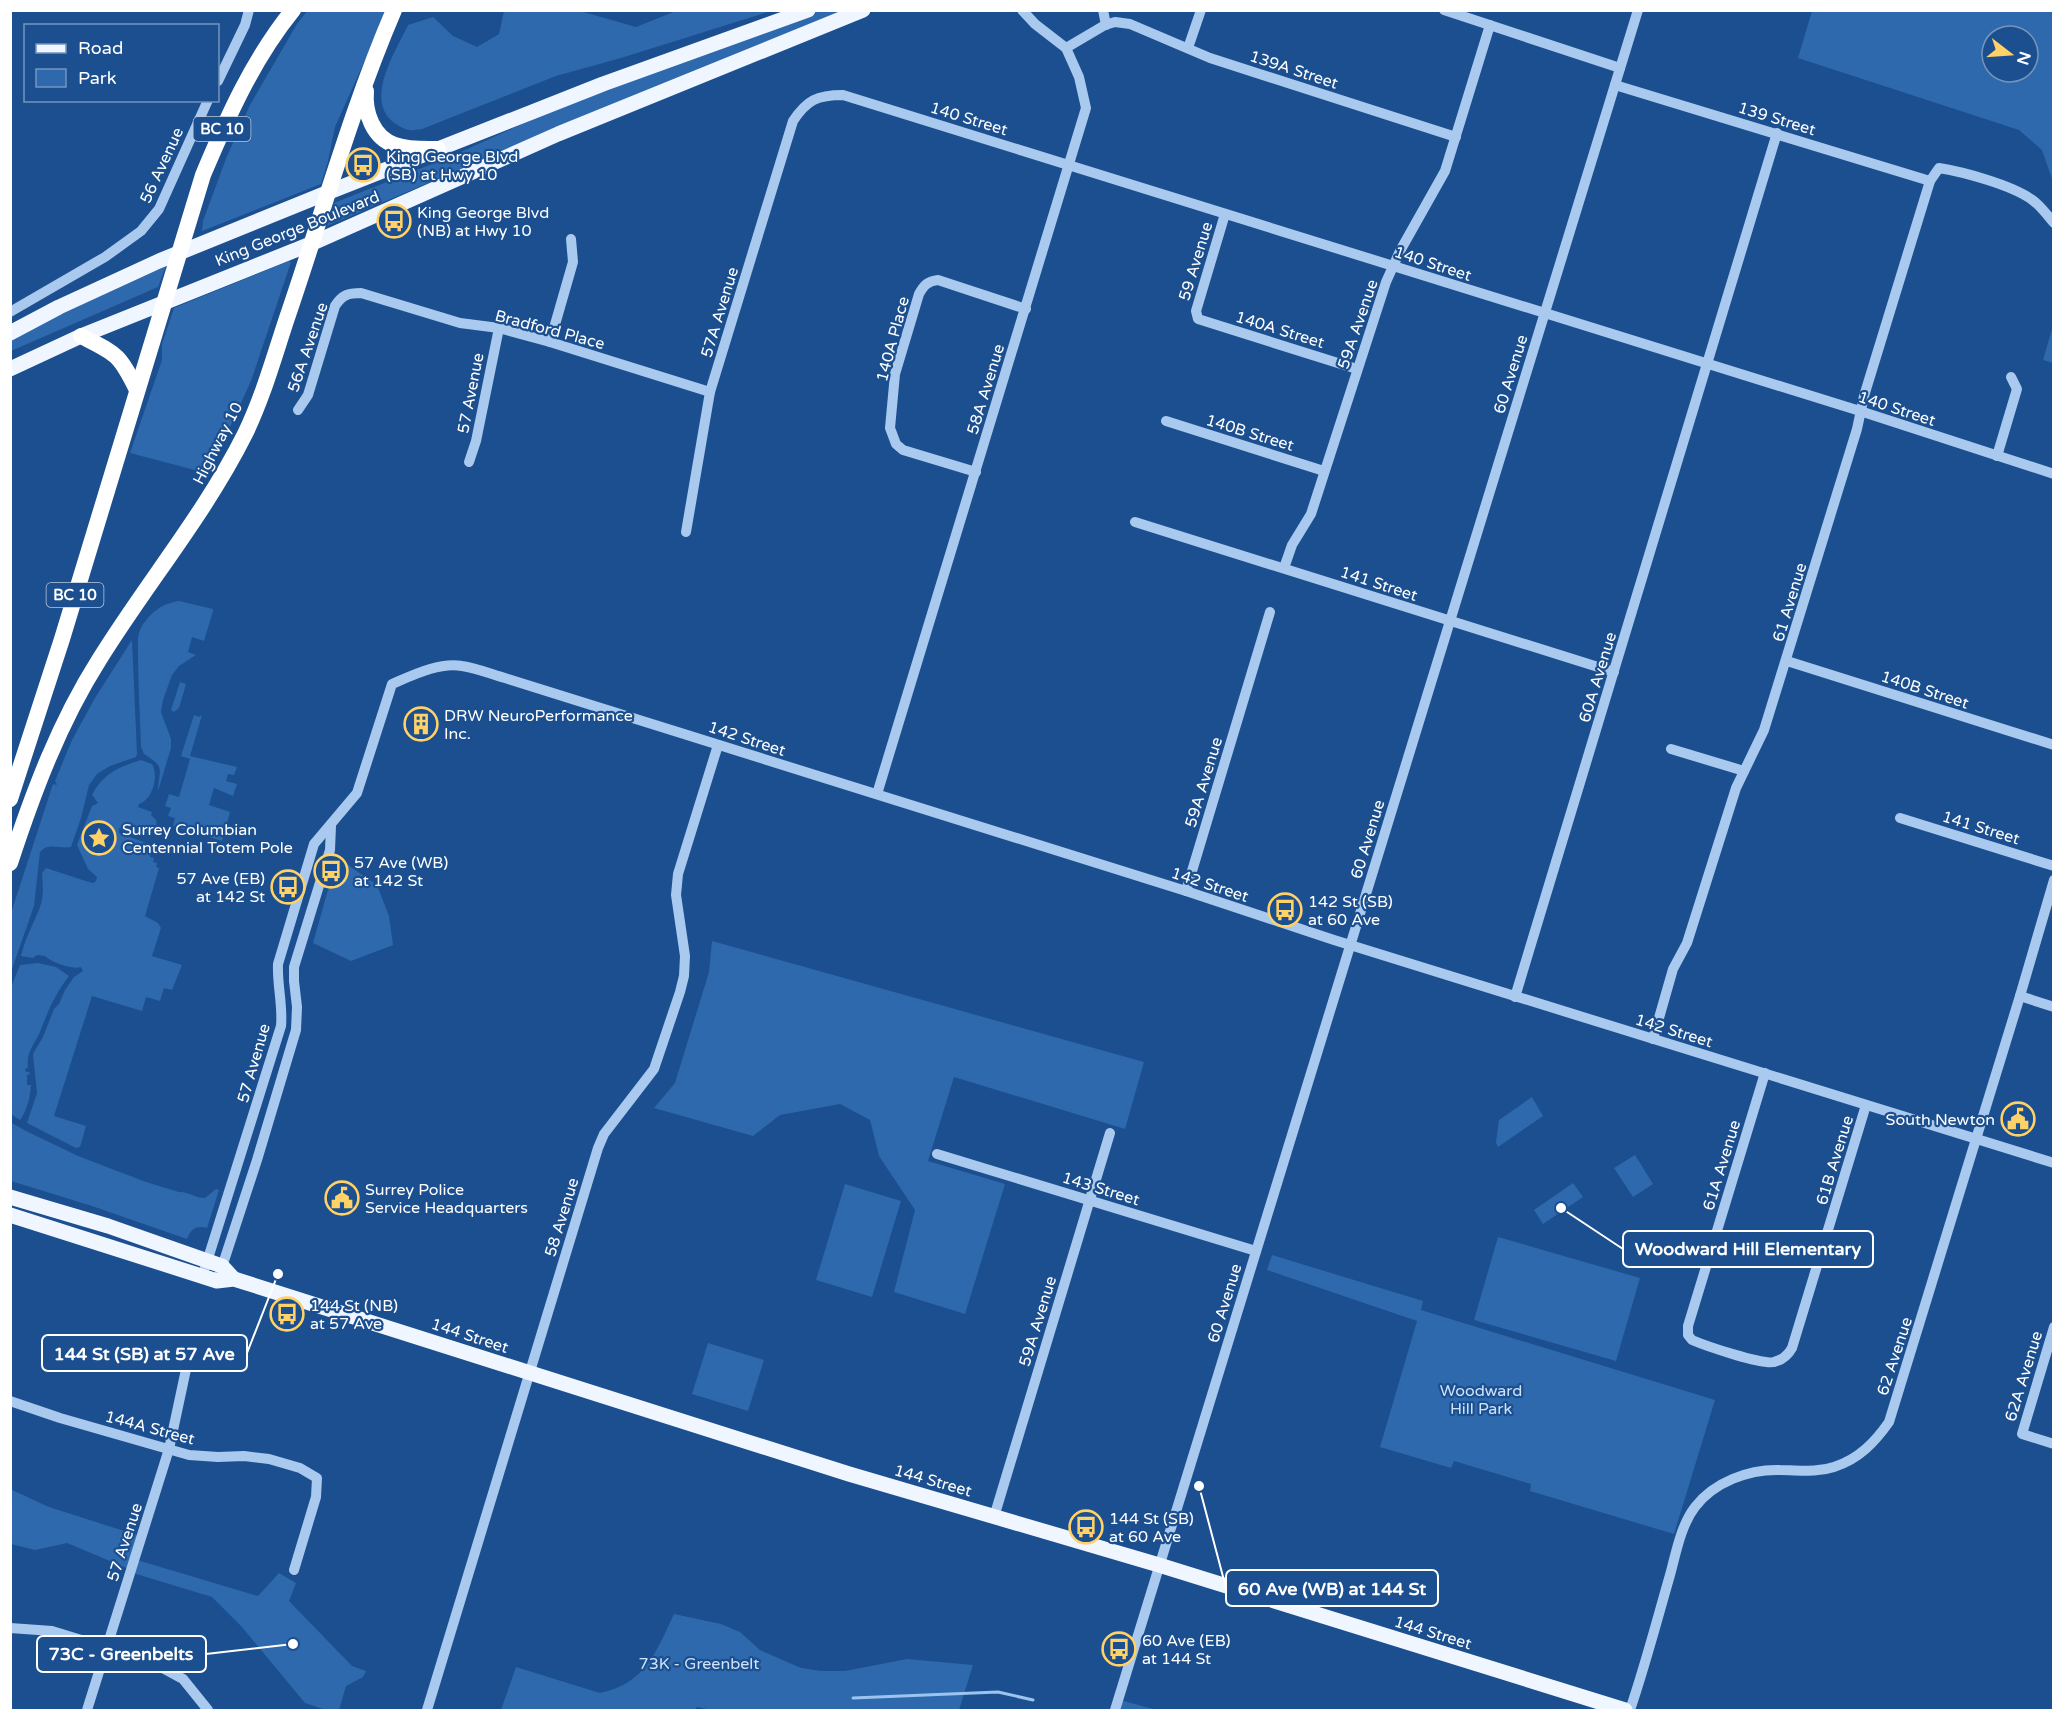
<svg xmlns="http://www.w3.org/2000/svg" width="2064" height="1721" viewBox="0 0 2064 1721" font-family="'Varela Round',sans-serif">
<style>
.green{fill:#2e69ad;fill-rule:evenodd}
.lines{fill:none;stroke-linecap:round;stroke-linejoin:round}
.stream{stroke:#9cc4f0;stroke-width:3}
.minor{stroke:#a9c9ee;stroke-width:10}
.major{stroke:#f0f6ff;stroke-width:15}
.highway{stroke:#fff;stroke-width:16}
.labels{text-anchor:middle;stroke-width:4.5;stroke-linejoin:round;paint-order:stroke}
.shield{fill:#1b4f8f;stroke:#bbcadd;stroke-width:1.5}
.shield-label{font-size:15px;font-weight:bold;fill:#fff}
.street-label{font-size:16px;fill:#fff;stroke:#1b4f8f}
.poi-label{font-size:16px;fill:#fff;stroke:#1b4f8f;text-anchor:start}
.park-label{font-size:16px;fill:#cfe3fa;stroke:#1b4f8f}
.leader{fill:none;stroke:#fff;stroke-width:2}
.callout-dot{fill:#fff;stroke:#1b4f8f;stroke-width:2}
.callout{fill:#1b4f8f;stroke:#fff;stroke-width:2}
.callout-label{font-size:18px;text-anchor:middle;font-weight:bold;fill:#fff}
</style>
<rect width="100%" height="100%" fill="#1b4f8f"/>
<g class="green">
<polygon points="307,11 387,11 335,127 328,161 321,184 202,231 203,221 227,156 250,105 297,24"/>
<path d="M504,11H580L636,27L676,11H771L621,58L556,76L422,129C409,131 407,131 396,124C362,102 396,51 408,25L433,17L453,36L477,47L499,34Z"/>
<polygon points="819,11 849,11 624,100 327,226 334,203 452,156 544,114"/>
<path d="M1812,11H2053V182L2042,150L2019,130L1798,58ZM1992,36H2028V72H1992Z"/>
<polygon points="289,261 291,262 251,381 222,445 206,473 130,453 162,360 162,344 174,308"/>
<polygon points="166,266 158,287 11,351 11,340 62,313"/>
<polygon points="2053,326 2053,363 2043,360"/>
<path d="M179,601L213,609V611L204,641L192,637L188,652L196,655L179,666L172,675L163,700L161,712L171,739V748L158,791C159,767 166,768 144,754L141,747C140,716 138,684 138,653C138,646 137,637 140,630C147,615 162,603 179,601Z"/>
<path d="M132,640L137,754L136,757L110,766L97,774L89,785L81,818L71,847C59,849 49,842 40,852L34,906L11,972V913L53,784L57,785L55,781L72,740L95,698Z"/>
<polygon points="180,682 186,684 179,708 174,712 171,710"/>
<polygon points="194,715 199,717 202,715 190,756 237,767 234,775 228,774 226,781 237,784 233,796 214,788 209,805 230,812 222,841 173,826 175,818 168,816 171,808 165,806 169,794 179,797 190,759 181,756"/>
<path d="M141,760L152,764C159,776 153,799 139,804L138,807L152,812L151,815L156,820L157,828L152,833L145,834L144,836L119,828V833L146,843L145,847L148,848L147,852L151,853L150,857L154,858L153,862L157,863L156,867L159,868L145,916L158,923L161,928L152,956L182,965L172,990L164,988L160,1001L146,997L142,1011L92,996L54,1116L86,1126L80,1147L76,1148L27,1123L37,1093L33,1054L43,1037L54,1009L59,1004L65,990L74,977L83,971L81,967C72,970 51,962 45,956L37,955L33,958L21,956C25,938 34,923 40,907C44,896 43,885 42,873L46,868L89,882L93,883L96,881L97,877L88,869L77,845L92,806L98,803L92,795C103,774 118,767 141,760Z"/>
<polygon points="345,863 377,885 389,916 393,945 351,961 313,943 335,865"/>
<polygon points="712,941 1144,1062 1125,1129 954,1077 928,1161 1005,1184 965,1314 894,1292 915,1210 879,1156 870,1120 840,1104 780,1115 753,1136 654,1108 675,1083 709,972"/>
<path d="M38,963L56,967L69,976C55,994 48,1011 40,1032C34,1045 26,1052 28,1068L25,1069L26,1072H29L30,1074L27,1075V1085H31C30,1098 27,1110 20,1120L11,1114V987L20,965Z"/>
<polygon points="1532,1097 1543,1116 1498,1147 1496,1143 1499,1120"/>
<path d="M10,1122L26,1131L78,1156L146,1182L179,1192C187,1191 196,1198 205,1198L216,1189L219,1190L207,1228C196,1225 191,1229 187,1239L92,1206L11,1181Z"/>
<polygon points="1635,1155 1653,1184 1633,1197 1614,1168"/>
<polygon points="1573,1183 1583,1197 1543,1224 1534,1210"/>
<polygon points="845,1184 901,1201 872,1297 816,1280"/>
<polygon points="1498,1237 1640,1278 1616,1361 1474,1320"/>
<polygon points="1272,1255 1423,1301 1421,1310 1715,1400 1674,1534 1530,1491 1531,1484 1454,1461 1451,1468 1380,1447 1417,1321 1267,1270"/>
<polygon points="708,1343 764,1360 748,1411 692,1394"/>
<polygon points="10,1489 49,1507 140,1536 129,1569 67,1543 35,1550 11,1544"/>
<polygon points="137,1560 258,1596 279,1573 296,1583 289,1601 352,1666 366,1671 363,1677 346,1686 339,1710 326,1710 305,1703 242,1627 212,1597 133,1573"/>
<path d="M674,1614L721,1624L740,1632L760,1650L801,1668L821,1671H845L907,1659L973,1665L959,1710H712L697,1707L695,1710H501L516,1667L600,1693C645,1684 656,1652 674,1614Z"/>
<polygon points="1120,1700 1157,1710 1117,1710"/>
</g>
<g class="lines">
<polyline class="stream" points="853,1698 998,1692 1033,1700"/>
<g class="minor">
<polyline points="1103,10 1106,25"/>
<polyline points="1444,10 1620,68"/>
<polyline points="1066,48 1105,25 1115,22 1130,24 1210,58 1456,137"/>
<polyline points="1188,48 1201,10"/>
<polyline points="218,81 245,25 249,10"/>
<polyline points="1615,85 1930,181"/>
<polyline points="1225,214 1196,311 1198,319 1357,369"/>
<polyline points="10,312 105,257 141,231 159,209 208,100"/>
<polyline points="550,342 573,262 571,239"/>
<path d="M298,410L308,395L335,306C342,295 348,293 361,293L460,323L499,328L550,342L710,392"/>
<polyline points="1166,421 1324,471"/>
<polyline points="1997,456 2017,389 2011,377"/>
<polyline points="469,462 476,441 499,328"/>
<path d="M976,472L903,450L896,444L890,428L895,374L919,294C924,285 928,281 938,280L1026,309"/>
<polyline points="1135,522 1614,672"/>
<path d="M686,532L710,392L793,121C807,100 817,95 843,95L1860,411L2054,474"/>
<polyline points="1284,568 1292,545 1311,514 1386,282 1400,251 1445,171 1490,25"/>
<polyline points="1787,661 2054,745"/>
<polyline points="1671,749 1744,771"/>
<polyline points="877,794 1086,108 1079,77 1066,48 1035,24 1022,10"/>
<polyline points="1900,818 2054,866"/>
<polyline points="1186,891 1270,612"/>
<polyline points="2020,996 2054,1007"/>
<polyline points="1515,997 1777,133"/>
<path d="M1653,1039L1673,969L1687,943L1736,788L1764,730L1857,429L1864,396L1930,181L1939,168C1964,172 2011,185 2031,199C2040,205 2047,215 2054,223"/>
<path d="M1765,1073L1688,1326V1335L1692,1340C1706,1346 1762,1365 1774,1362C1783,1360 1788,1355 1792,1348L1866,1105"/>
<polyline points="937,1154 1256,1251"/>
<path d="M205,1268L281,1026C283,1005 277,985 278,964L314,844L357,793L392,684C413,675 439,662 462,666C477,668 493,675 508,679L1186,891L1334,940L2054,1163"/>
<polyline points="220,1273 257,1160 296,1030 297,1007 294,981 294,967 330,850 331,826"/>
<polyline points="2054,1327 2022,1434 2054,1444"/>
<polyline points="10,1401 60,1418 189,1455 218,1457 244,1456 269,1459 300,1468 317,1478 316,1497 294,1570"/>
<polyline points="994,1517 1110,1133"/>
<polyline points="10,1628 52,1631 150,1661 183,1679 208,1710"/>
<polyline points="87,1710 169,1449 191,1346"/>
<polyline points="427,1710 598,1148 604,1134 654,1069 680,992 684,976 685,956 676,895 678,874 718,745"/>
<polyline points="1115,1710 1638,10"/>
<path d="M1630,1710C1645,1666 1657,1620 1670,1575C1676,1553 1681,1525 1695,1507C1714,1482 1749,1469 1780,1470C1799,1470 1816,1473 1834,1467C1859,1459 1875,1442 1889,1422L2020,996L2054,880"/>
</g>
<g class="major">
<polyline points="10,333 59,307 159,261 329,192 603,84 808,10"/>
<polyline points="10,369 81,336 313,243 558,134 863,10"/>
<polyline points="10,1197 108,1226 222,1266 233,1278"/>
<polyline points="10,1215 217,1281 234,1279 849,1474 1159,1565 1625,1710"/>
</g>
<g class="highway">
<path d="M366,91C364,112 373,138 395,145C409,150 424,149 438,149"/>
<path d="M81,336C116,354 119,353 137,390"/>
<path d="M10,799L62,639L203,175C227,118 253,59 293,10"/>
<path d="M10,863C33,793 59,723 99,660C146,584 205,514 245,434C263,397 274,357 287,318C322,216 351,110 394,10"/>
</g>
</g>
<defs>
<symbol id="bus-ring" viewBox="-11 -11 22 22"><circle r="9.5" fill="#1b4f8f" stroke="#ffd166" stroke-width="1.5"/><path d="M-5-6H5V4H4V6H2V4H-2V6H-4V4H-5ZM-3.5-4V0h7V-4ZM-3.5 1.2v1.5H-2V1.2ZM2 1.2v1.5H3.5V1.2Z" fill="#ffd166"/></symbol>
<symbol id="building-ring" viewBox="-11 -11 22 22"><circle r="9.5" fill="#1b4f8f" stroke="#ffd166" stroke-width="1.5"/><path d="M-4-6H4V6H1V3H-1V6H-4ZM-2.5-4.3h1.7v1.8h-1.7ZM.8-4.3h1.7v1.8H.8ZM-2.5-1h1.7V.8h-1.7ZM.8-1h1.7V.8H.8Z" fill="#ffd166"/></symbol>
<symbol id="sight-ring" viewBox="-11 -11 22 22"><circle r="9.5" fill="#1b4f8f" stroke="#ffd166" stroke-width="1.5"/><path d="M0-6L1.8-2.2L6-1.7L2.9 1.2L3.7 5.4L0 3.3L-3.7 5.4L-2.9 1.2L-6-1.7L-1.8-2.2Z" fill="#ffd166"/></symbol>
<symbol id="civic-ring" viewBox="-11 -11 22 22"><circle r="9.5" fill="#1b4f8f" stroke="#ffd166" stroke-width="1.5"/><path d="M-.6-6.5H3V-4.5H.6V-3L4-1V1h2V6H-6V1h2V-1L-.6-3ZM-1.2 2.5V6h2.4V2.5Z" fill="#ffd166"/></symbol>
</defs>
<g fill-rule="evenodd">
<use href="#bus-ring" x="344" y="146" width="38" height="38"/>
<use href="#bus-ring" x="375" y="202" width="38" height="38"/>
<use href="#building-ring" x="402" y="705" width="38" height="38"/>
<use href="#sight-ring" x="80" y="819" width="38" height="38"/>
<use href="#bus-ring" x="312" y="852" width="38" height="38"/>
<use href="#bus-ring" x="269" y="868" width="38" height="38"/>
<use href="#bus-ring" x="1266" y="891" width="38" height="38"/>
<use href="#civic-ring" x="1999" y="1100" width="38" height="38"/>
<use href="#civic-ring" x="323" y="1179" width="38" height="38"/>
<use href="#bus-ring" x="268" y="1295" width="38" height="38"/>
<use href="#bus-ring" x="1067" y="1508" width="38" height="38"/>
<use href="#bus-ring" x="1100" y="1630" width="38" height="38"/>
</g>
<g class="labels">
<g class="shield">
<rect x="193.5" y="117" width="57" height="24" rx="4.5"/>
<rect x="46.5" y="583" width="57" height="24" rx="4.5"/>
</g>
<g class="shield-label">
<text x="222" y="134">BC 10</text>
<text x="75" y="600">BC 10</text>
</g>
<g class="street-label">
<text transform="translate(1294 69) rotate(18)" y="6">139A Street</text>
<text transform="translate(969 118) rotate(17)" y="6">140 Street</text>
<text transform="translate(1777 118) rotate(17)" y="6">139 Street</text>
<text transform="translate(161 165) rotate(-65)" y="6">56 Avenue</text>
<text transform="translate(297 228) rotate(-22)" y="6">King George Boulevard</text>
<text transform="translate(1195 261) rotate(-73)" y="6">59 Avenue</text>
<text transform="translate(1433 263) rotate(18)" y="6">140 Street</text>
<text transform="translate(719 312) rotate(-73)" y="6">57A Avenue</text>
<text transform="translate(1357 324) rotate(-71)" y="6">59A Avenue</text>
<text transform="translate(550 329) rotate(15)" y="6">Bradford Place</text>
<text transform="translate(1280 329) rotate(17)" y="6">140A Street</text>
<text transform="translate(892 339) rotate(-75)" y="6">140A Place</text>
<text transform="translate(307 347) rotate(-71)" y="6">56A Avenue</text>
<text transform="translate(1510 374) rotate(-73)" y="6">60 Avenue</text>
<text transform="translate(985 389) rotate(-73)" y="6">58A Avenue</text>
<text transform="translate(470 393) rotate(-79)" y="6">57 Avenue</text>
<text transform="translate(1897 408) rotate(18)" y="6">140 Street</text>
<text transform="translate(1250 432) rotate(17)" y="6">140B Street</text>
<text transform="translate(217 443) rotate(-63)" y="6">Highway 10</text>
<text transform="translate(1379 583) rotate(18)" y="6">141 Street</text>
<text transform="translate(1789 602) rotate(-73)" y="6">61 Avenue</text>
<text transform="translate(1597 677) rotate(-73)" y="6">60A Avenue</text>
<text transform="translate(1925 689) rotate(18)" y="6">140B Street</text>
<text transform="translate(747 738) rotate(18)" y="6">142 Street</text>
<text transform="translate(1203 782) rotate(-73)" y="6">59A Avenue</text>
<text transform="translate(1981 827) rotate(17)" y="6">141 Street</text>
<text transform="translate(1367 839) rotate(-73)" y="6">60 Avenue</text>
<text transform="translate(1210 884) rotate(18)" y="6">142 Street</text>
<text transform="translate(1674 1030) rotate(17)" y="6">142 Street</text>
<text transform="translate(253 1063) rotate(-74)" y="6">57 Avenue</text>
<text transform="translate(1834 1160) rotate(-73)" y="6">61B Avenue</text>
<text transform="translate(1721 1165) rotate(-73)" y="6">61A Avenue</text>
<text transform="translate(1101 1188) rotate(17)" y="6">143 Street</text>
<text transform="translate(561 1217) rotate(-73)" y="6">58 Avenue</text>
<text transform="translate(1224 1303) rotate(-73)" y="6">60 Avenue</text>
<text transform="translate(1037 1321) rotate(-73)" y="6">59A Avenue</text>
<text transform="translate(470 1335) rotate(18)" y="6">144 Street</text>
<text transform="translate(1894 1356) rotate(-72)" y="6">62 Avenue</text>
<text transform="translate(2023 1376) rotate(-73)" y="6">62A Avenue</text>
<text transform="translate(150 1427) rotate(15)" y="6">144A Street</text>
<text transform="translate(933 1480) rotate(16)" y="6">144 Street</text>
<text transform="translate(124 1542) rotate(-72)" y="6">57 Avenue</text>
<text transform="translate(1433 1632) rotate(17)" y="6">144 Street</text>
</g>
<g class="poi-label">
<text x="386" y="162">King George Blvd<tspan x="386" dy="18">(SB) at Hwy 10</tspan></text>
<text x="417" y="218">King George Blvd<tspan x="417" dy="18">(NB) at Hwy 10</tspan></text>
<text x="444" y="721">DRW NeuroPerformance<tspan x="444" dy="18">Inc.</tspan></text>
<text x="122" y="835">Surrey Columbian<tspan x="122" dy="18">Centennial Totem Pole</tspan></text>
<text x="354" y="868">57 Ave (WB)<tspan x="354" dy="18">at 142 St</tspan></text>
<text x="265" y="884" text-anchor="end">57 Ave (EB)<tspan x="265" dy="18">at 142 St</tspan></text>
<text x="1308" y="907">142 St (SB)<tspan x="1308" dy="18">at 60 Ave</tspan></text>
<text x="1995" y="1125" text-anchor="end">South Newton</text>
<text x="365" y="1195">Surrey Police<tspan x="365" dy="18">Service Headquarters</tspan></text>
<text x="310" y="1311">144 St (NB)<tspan x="310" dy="18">at 57 Ave</tspan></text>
<text x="1109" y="1524">144 St (SB)<tspan x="1109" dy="18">at 60 Ave</tspan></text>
<text x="1142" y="1646">60 Ave (EB)<tspan x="1142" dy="18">at 144 St</tspan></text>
</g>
<g class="park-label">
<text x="1481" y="1396">Woodward<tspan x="1481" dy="18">Hill Park</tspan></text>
<text x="699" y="1669">73K - Greenbelt</text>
</g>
</g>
<path class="leader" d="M1561 1208L1623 1249M278 1274L247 1353M1199 1486L1226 1588M293 1644L206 1654"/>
<g class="callout-dot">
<circle cx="1561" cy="1208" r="6"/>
<circle cx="278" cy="1274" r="6"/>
<circle cx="1199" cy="1486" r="6"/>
<circle cx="293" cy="1644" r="6"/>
</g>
<g class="callout">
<rect x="1623" y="1231" width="250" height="36" rx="6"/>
<rect x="42" y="1335" width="205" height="36" rx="6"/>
<rect x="1226" y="1570" width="212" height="36" rx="6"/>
<rect x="37" y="1636" width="169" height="36" rx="6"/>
</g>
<g class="callout-label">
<text x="1748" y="1255">Woodward Hill Elementary</text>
<text x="144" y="1360">144 St (SB) at 57 Ave</text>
<text x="1332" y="1595">60 Ave (WB) at 144 St</text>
<text x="121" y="1660">73C - Greenbelts</text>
</g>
<rect width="2064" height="1721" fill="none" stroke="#ffffff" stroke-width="24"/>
<rect x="24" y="24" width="195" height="78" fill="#1b4f8f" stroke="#7695bc" stroke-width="1.5"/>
<rect x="36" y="44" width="30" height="9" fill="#f0f6ff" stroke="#7695bc" stroke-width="1.5"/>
<text x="78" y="54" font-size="18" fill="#ffffff">Road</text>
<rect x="36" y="69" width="30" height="18" fill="#2e69ad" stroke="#7695bc" stroke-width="1.5"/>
<text x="78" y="84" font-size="18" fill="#ffffff">Park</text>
<g transform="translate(2010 54) rotate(107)"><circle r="28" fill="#1b4f8f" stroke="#7695bc" stroke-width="1.5"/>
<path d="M0-4.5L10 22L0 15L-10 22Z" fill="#ffd166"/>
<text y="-9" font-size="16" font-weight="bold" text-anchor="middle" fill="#ffffff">N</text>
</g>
</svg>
